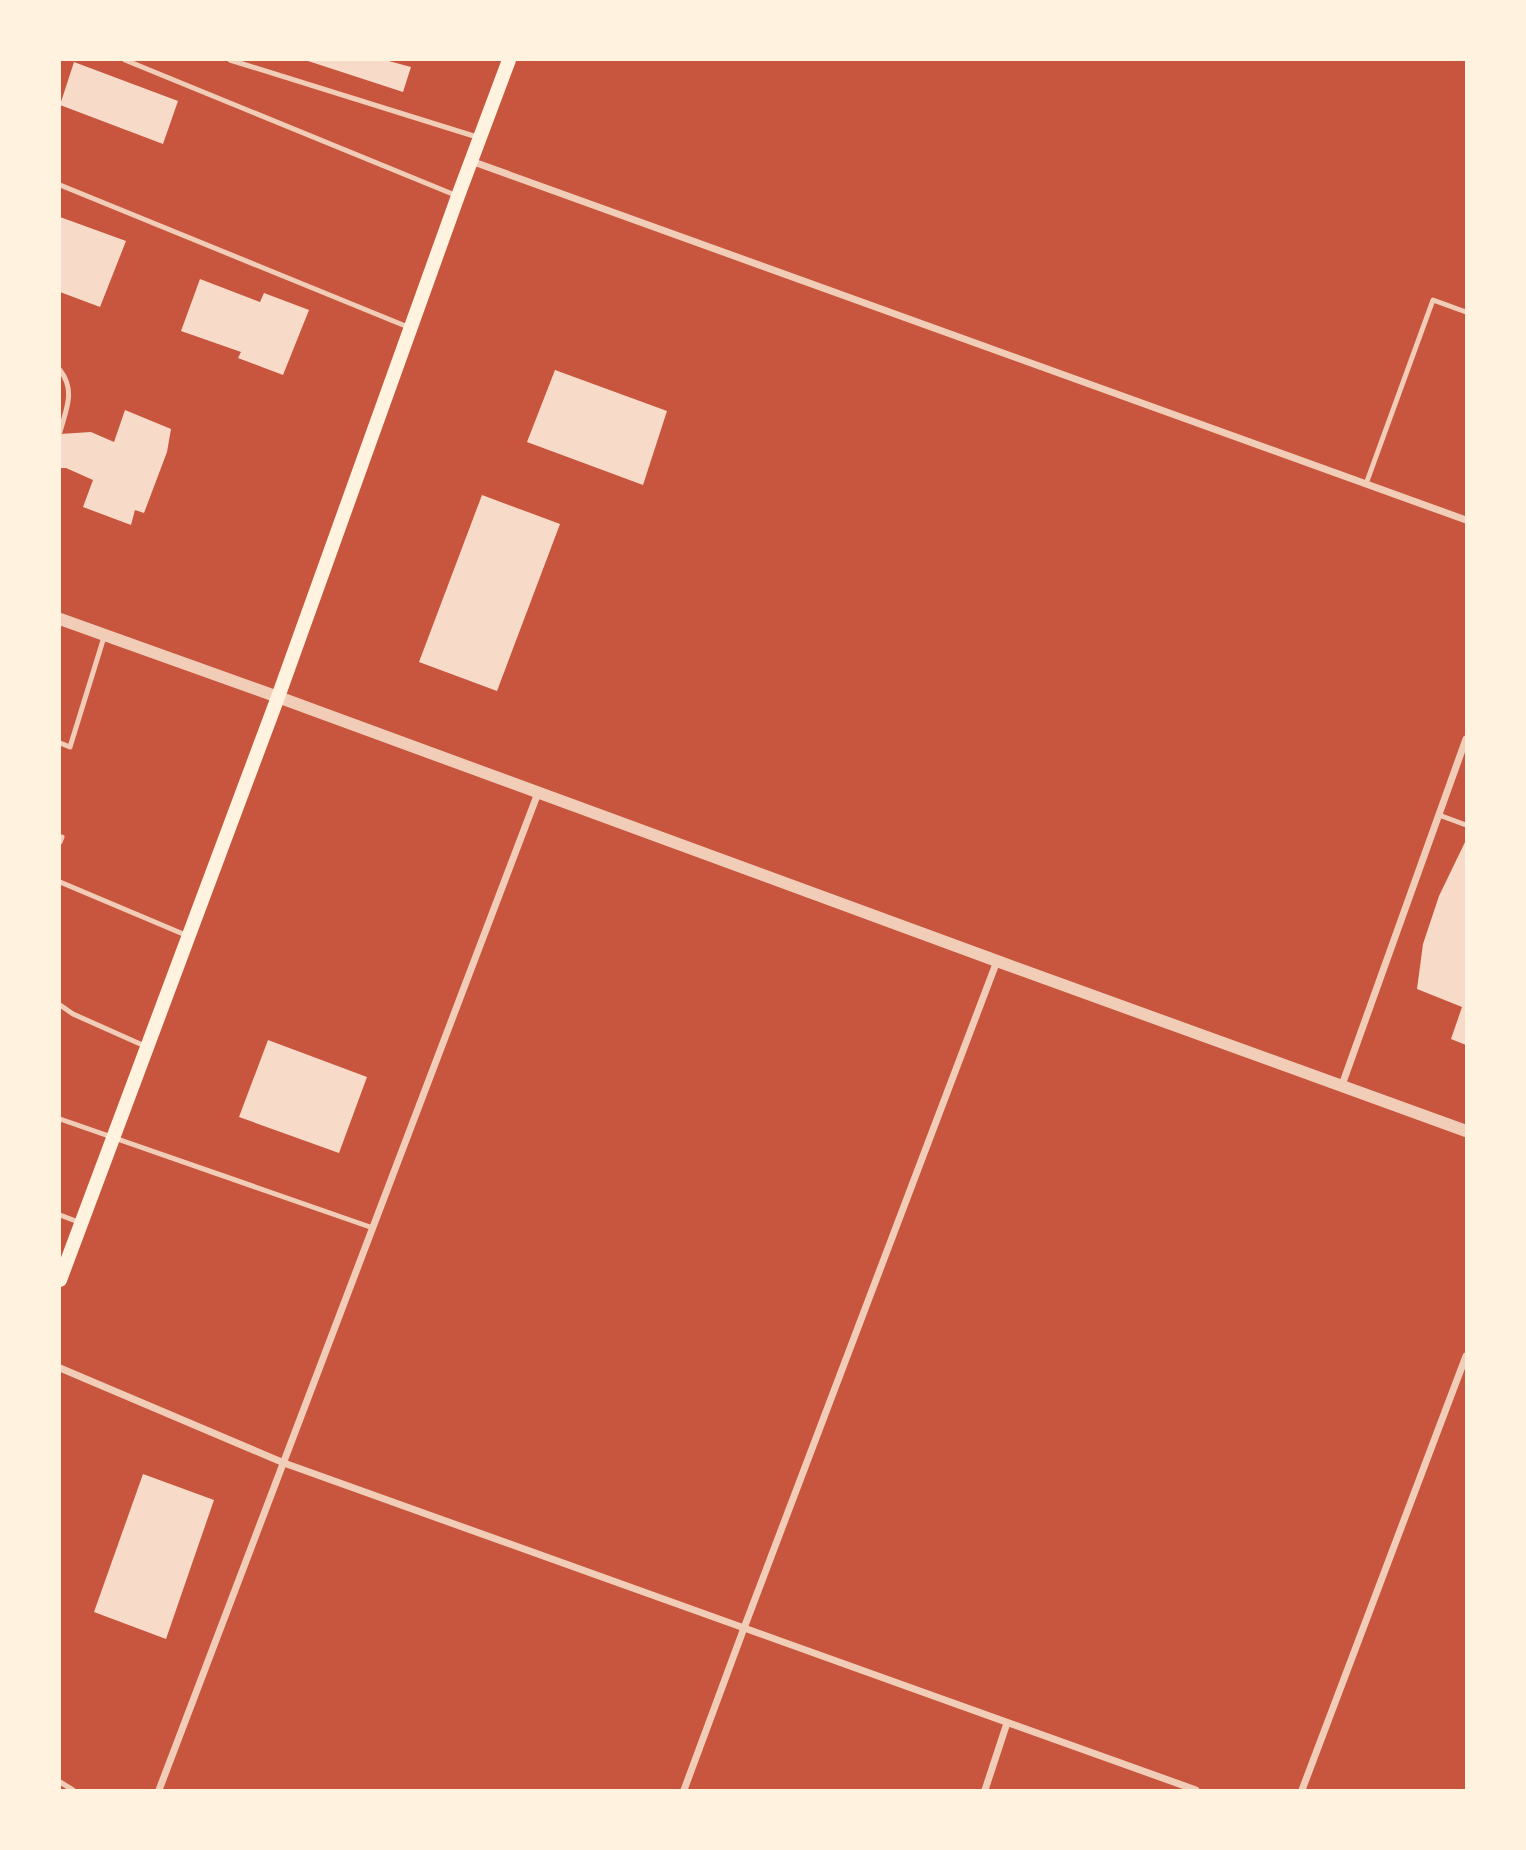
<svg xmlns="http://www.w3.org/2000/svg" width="1526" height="1850" viewBox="0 0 1526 1850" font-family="'Roboto Condensed',sans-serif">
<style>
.building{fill:#f7dbc8}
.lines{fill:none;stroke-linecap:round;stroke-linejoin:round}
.service{stroke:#f1ccb7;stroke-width:5}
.minor{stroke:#f1ccb7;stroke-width:7}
.tertiary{stroke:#f1ccb7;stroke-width:12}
.secondary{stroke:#fff3e0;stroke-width:14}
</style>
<rect width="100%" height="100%" fill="#c8553d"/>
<g class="building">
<polygon points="305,60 385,60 411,67 403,92"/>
<polygon points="74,62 178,101 163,144 60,105"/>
<polygon points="60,217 126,241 100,307 60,292"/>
<polygon points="200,279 260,302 264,293 309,310 283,375 238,358 241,352 181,331"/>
<polygon points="555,370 667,411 643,485 527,442"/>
<polygon points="125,410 171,429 167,452 144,513 135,510 131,525 83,507 93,480 66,468 60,468 60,434 91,432 114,442"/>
<polygon points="482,495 560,524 497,691 419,662"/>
<polygon points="1466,840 1466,1045 1451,1039 1462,1007 1417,989 1423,944 1439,896"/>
<polygon points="268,1040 367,1077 339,1153 239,1117"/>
<polygon points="143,1474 214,1500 166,1639 94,1612"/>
</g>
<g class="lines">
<g class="service">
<polyline points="125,60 455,195"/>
<polyline points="230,60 477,137"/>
<polyline points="60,185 408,327"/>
<path d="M60,370C76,391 66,409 60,432"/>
<polyline points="1366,484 1433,300 1466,312"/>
<polyline points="60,743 70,747 104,637"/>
<polyline points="1439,815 1466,825"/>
<polyline points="60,842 62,837"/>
<polyline points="60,882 188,936"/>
<polyline points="60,1005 73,1014 147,1047"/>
<polyline points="60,1119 373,1228"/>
<polyline points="60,1215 81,1223"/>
<polyline points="60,1782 73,1790"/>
</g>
<g class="minor">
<polyline points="471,161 1466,520"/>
<polyline points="1342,1085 1466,739"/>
<polyline points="60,1368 284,1463 1196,1790"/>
<polyline points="159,1790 538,793"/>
<polyline points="684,1790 744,1628 997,961"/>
<polyline points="985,1790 1007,1723"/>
<polyline points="1302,1790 1466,1356"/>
</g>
<polyline class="tertiary" points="60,619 278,697 997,961 1466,1131"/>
<polyline class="secondary" points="60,1280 278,697 458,196 509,60"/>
</g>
<rect width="1526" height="1850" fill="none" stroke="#fff3e0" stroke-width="122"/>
</svg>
